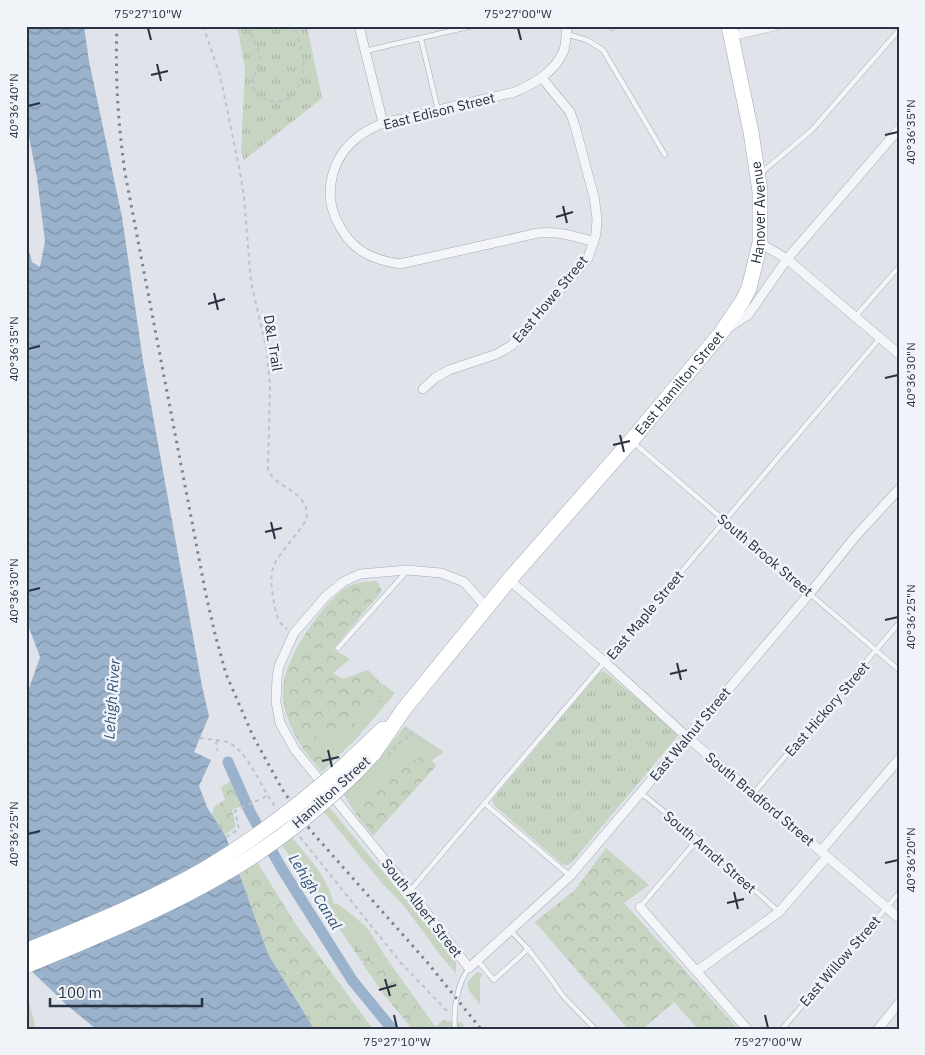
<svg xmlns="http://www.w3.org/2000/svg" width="925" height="1055" viewBox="0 0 925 1055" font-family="'IBM Plex Sans',sans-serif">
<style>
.grass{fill:#c6d4c1}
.forest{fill:url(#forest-crowns)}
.wetland{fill:url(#wetland-marsh)}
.park{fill:url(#park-tufts)}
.water{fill:url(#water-waves)}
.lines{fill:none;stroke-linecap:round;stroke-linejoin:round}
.canal{stroke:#9ab2cb;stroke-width:11}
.service-casing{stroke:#a5abb4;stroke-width:5.5}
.minor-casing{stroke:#a5abb4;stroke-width:10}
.primary-casing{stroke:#9fa9b6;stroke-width:16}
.path{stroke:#bec2c9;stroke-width:2;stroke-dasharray:4 4;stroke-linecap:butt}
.service{stroke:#f3f5f8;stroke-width:4.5}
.minor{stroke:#f3f5f8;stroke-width:9}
.primary{stroke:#fff;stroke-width:15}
.rail{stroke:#798494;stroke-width:3;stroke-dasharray:2.5 5;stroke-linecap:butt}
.primary-bridge-casing{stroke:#9fa9b6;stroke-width:16;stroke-linecap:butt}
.primary-bridge{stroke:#fff;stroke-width:15}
.ticks{fill:none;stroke:#283242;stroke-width:2}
.labels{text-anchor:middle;stroke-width:5;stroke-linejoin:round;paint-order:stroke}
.street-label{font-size:14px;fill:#283242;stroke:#f0f3f7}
.water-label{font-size:15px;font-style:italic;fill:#315177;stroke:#f0f3f7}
.neatline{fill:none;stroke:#283242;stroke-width:2}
.ticks-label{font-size:12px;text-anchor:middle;fill:#283242}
</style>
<defs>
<pattern id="forest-crowns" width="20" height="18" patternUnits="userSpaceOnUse" patternTransform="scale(1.25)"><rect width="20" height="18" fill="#c6d4c1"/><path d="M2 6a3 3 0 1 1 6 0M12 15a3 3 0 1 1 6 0" fill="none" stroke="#aab6a7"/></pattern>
<pattern id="wetland-marsh" width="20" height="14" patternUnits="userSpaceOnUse" patternTransform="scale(1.25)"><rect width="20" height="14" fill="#c6d4c1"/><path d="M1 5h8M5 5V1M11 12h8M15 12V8" fill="none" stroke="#aab6a7"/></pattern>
<pattern id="park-tufts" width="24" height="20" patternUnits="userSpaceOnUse" patternTransform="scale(1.25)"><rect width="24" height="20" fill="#c6d4c1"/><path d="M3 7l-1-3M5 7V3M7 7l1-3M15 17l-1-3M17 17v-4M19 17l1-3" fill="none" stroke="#aab6a7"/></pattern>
<pattern id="water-waves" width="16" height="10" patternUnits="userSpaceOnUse" patternTransform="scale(1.25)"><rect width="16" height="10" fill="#9ab2cb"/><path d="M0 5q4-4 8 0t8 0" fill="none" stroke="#7e91a6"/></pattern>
</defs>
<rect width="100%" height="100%" fill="#e0e4ea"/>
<g class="grass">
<path d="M380,682L395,693L356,739L339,755L336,751L329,755L313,735L319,730C349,744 349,728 368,709C372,704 380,702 385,699Z"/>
<polygon points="405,726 444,752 429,762 364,798 355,813 343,793 382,755"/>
<polygon points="329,807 456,960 456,973 444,960 404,906 382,883 324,812"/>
<path d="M291,836C309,859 327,875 334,904H338L356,918L368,929L385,956L437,1029H434L420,1013L386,960L372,962L365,950L307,880L281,844Z"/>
<polygon points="477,972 483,974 480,978 480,1005 468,989 468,981"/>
<polygon points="26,991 36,1029 26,1029"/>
</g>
<g class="forest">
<path d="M377,581L382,591L333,649L350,659L333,673L343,679L368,670L380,682L385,699C380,702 372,704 368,709C349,728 350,744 319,730L314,735L329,755L336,751L339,755L322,772C302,750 283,723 283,691C283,660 318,611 341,591C352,582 364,582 377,581Z"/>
<polygon points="420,757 428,762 432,760 436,766 373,836 355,813 364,798 408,763"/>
<polygon points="231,781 241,806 232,810 236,827 224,835 212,816 214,807 225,800 221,787"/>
<polygon points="606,848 649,885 624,903 738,1029 698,1029 674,1002 643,1029 628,1029 535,922 575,890"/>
<polygon points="257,862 295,923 373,1029 314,1029 268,954 239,873"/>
<polygon points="386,960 420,1013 434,1029 412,1029 385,996 362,963"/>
</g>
<polygon class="wetland" points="281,844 307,880 365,950 372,962 362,962"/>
<g class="park">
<polygon points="237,26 307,26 322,98 244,160 241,152 245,67"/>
<polygon points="602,671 604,671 676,731 677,737 572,862 568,865 563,865 494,805 492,800 599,673"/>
<polygon points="443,1020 463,1023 464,1029 433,1029"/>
</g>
<polygon class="water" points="26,26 84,26 89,61 122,217 143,361 202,686 209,716 194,752 211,760 199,786 207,807 226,837 268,954 314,1029 96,1029 68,1006 26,966 26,697 40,657 26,620 26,240 32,262 40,267 45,241 37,178 26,121"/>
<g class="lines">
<polyline class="canal" points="228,762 250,812 282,869 352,980 392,1029"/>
<defs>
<g id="service">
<polyline points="612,28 614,26"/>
<polyline points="566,34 587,40 603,50 665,155"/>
<polyline points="421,39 438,110"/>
<polyline points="365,51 472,26"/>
<polyline points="760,174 812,130 899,30"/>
<polyline points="855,317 899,267"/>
<polyline points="634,443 899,670"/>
<polyline points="338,648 407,571"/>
<polyline points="641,793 698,839 779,912"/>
<polyline points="753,794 899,623"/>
<polyline points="484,803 570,876"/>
<polyline points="410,891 880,338"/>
<polyline points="640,907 698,839"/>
<polyline points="528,949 549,976 563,996 595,1029"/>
<polyline points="478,961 494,980 528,949 511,931"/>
<path d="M455,1029C453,1010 457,984 469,968"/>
<polyline points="782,1029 899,893"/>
</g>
<g id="minor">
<polyline points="359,26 383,123"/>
<path d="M567,26C566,34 566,43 564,50C555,72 535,83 515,92C480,100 445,108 411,117C401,120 390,120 381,124C374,127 364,132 358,137C333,156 323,190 336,219C350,249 368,259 400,264L538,233C558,231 575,236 594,242"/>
<polyline points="731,36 774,26"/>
<polyline points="760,243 787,259 899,354"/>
<polyline points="728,328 748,315 787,259 899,129"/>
<polyline points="423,389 435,378 449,370 497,354 512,345 588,258 596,234 597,218 594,197 575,126 570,112 542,78"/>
<polyline points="509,580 605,662 687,737 899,918"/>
<polyline points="487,608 464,582 441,573 407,570 360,574 343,582 326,596 294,633 279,666 277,678 276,702 280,723 295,750 410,891 469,968 570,876 810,593 855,537 899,489"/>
<polyline points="821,851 899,759"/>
<polyline points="640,907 747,1029"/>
<polyline points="697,971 779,912 827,857"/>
<polyline points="878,1029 899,1003"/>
</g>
<g id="primary">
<polyline points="346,764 383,729"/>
<path id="s1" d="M354,774L374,753L404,709L509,580L631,441L721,333L742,302L749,288L760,243V191L751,132L729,26"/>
</g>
</defs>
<use href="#service" class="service-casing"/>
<use href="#minor" class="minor-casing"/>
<use href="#primary" class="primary-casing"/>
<g class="path">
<path d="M203,26L220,75L240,172L244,197L251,282L267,351L270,386L268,469C273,487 306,490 307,514C308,526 278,551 273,568C270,578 272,592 274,602C276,613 277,622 287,629"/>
<path d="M249,26C254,48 268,55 253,77C253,82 253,88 255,92C259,98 265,100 272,101C281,102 289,100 295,92C310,73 303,46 293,26"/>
<path d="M200,738C207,739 215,740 223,741C246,744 261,789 275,806"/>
<polyline points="217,741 215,746 218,751"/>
<polyline points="388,756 402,740 412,735 405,728"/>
<polyline points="226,837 239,829 235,811 267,796"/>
<polyline points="300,837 401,963 447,1011"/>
</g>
<use href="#service" class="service"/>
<use href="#minor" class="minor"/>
<use href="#primary" class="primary"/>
<path class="rail" d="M117,26C115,78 118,122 125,173L206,595L215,634L226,674L253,736L282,789L311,831L427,962L481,1029"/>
<defs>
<g id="primary-bridge">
<path d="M26,951C86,926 147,902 203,870C254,840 302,803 346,764"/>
<path d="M26,966C92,938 160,911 222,875C270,848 314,813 354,774"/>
</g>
</defs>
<use href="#primary-bridge" class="primary-bridge-casing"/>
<use href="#primary-bridge" class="primary-bridge"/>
</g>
<path class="ticks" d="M148,28L151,40M518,28L521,40M157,64L161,81M151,75L168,71M28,106L40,103M885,135L898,132M563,206L567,223M556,217L573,212M214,293L218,310M208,304L225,299M28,349L40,346M885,378L898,375M620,435L624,452M613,445L630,441M271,522L275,539M265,532L282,528M28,591L40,588M885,620L898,617M677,663L681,680M670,674L687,670M328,750L332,767M322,761L339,757M28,834L40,831M885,863L898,860M734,892L738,909M727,903L744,899M385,979L390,996M379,990L396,985M394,1015L397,1028M765,1015L768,1028"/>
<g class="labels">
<g class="street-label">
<text transform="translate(439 111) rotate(-14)" y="5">East Edison Street</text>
<text dy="5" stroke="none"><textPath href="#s1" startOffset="704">Hanover Avenue</textPath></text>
<text transform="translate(550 299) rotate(-50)" y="5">East Howe Street</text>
<text transform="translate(273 343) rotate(81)" y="5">D&amp;L Trail</text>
<text dy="5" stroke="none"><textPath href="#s1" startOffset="509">East Hamilton Street</textPath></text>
<text transform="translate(765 555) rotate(40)" y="5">South Brook Street</text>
<text transform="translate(645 615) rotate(-50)" y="5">East Maple Street</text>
<text transform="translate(827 709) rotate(-49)" y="5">East Hickory Street</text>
<text transform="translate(690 734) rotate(-50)" y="5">East Walnut Street</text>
<text transform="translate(331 792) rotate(-42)" y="5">Hamilton Street</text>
<text transform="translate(760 799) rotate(40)" y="5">South Bradford Street</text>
<text transform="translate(710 852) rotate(41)" y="5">South Arndt Street</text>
<text transform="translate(422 908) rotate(52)" y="5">South Albert Street</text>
<text transform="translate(840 961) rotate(-49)" y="5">East Willow Street</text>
</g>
<g class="water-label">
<text transform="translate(112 699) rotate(-86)" y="5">Lehigh River</text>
<text transform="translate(315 892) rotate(58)" y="5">Lehigh Canal</text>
</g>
</g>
<rect width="925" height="1055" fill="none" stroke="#f0f3f7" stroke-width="55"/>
<path d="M50 998v8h152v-8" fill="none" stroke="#283242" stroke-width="2.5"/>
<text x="58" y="998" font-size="15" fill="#283242" stroke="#f0f3f7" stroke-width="4" paint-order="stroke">100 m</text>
<rect x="28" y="28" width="870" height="1000" class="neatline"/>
<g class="ticks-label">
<text x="148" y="18">75°27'10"W</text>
<text x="518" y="18">75°27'00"W</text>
<text transform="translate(14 106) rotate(-90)" y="4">40°36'40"N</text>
<text transform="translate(911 132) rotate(-90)" y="4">40°36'35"N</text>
<text transform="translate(14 349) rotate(-90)" y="4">40°36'35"N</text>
<text transform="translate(911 375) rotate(-90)" y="4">40°36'30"N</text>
<text transform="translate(14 591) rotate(-90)" y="4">40°36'30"N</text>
<text transform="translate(911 617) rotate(-90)" y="4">40°36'25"N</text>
<text transform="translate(14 834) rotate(-90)" y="4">40°36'25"N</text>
<text transform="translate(911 860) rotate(-90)" y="4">40°36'20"N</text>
<text x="397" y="1046">75°27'10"W</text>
<text x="768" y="1046">75°27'00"W</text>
</g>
</svg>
